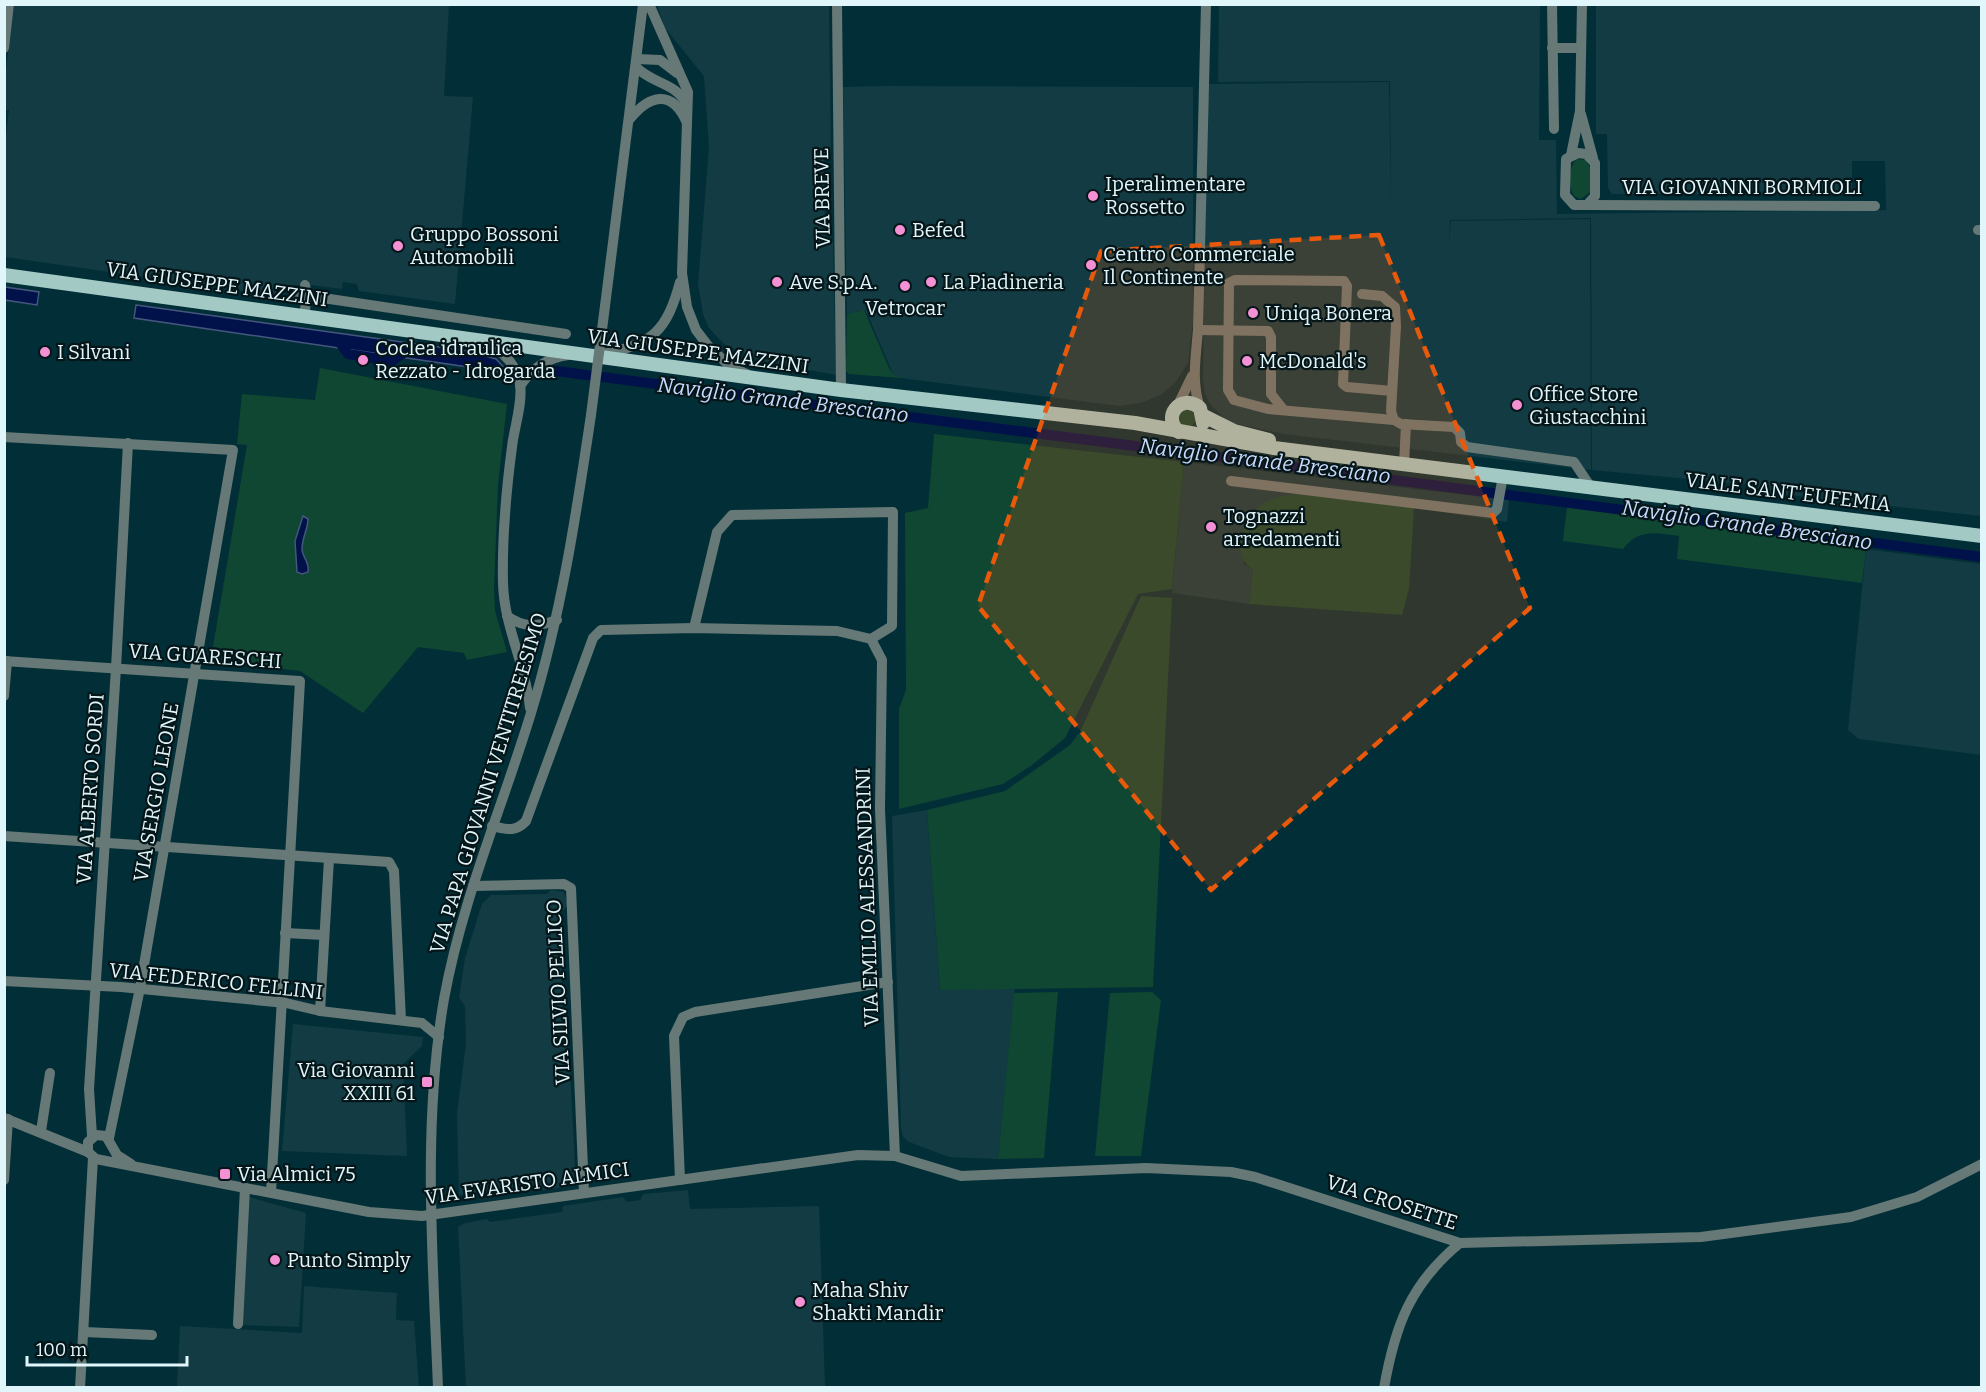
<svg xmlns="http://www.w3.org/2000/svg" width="1986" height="1392" viewBox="0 0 1986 1392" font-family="Bitter,serif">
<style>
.built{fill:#123b43}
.green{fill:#104732}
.water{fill:#011149;stroke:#44567e;stroke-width:1.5}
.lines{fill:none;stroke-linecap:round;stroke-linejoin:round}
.canal{stroke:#011149;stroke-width:10}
.minor{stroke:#677976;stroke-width:10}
.major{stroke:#a3c9c4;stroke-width:14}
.minor-bridge{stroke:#677976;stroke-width:10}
.marked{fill:#e8590c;fill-opacity:0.2;stroke:#e8590c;stroke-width:4.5;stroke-dasharray:12 8;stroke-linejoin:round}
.poi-dot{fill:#f491d4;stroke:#051518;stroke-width:2}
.labels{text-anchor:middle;stroke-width:4.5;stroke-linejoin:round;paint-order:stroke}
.poi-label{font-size:20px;fill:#e0f6fb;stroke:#051518;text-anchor:start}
.street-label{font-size:20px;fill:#e0f6fb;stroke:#051518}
.water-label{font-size:21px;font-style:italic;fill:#c8daff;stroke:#051518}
</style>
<rect width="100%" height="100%" fill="#022f37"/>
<g class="built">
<polygon points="14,5 449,5 444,96 473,97 455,304 359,291 357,284 343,282 342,289 310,285 285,285 284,297 5,257 4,151 9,110 5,110 4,85"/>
<polygon points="657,5 829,5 831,152 824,154 825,238 833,242 836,375 761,361 724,344 709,328 703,314 698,284 709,147 704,76 665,28"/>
<polygon points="1219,5 1540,5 1539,140 1556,140 1557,214 1886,210 1885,161 1852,161 1852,189 1845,194 1612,194 1608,188 1607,134 1596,134 1596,5 1981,5 1981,516 1753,491 1753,485 1592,470 1591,218 1450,220 1449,243 1451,221 1590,219 1591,470 1284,434 1228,422 1210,404 1205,394 1203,381 1207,84 1389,82 1391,213 1390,81 1218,82"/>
<polygon points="885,86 1193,87 1193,321 1188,363 1175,383 1162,394 1141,403 1119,406 901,378 893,374 868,315 864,310 847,314 843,87"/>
<polygon points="1184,462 1509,500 1507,522 1414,508 1263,504 1249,519 1241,539 1244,564 1253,569 1249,604 1172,593"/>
<polygon points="1866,549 1981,564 1981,755 1859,739 1848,730"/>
<polygon points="927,810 940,990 1015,988 998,1159 949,1157 909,1142 903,1137 901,1127 892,816"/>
<polygon points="551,890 564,892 568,905 560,914 563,1032 568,1032 576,1185 537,1191 535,1185 459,1195 457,1113 466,1044 465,1006 459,998 465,958 482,904 491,895 547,894"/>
<polygon points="293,1024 423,1037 422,1046 403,1064 407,1156 282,1151"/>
<polygon points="688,1190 690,1209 819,1206 825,1387 466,1387 458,1227 465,1223 487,1219 490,1222 562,1212 563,1206 623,1197 627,1202 640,1200 643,1194"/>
<polygon points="245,1196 306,1213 299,1327 239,1325"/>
<polygon points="304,1286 397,1293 396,1320 414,1321 419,1387 177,1387 180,1326 302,1333"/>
</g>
<g class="green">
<path d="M1577,159L1585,160L1590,167V192L1581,199L1574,196C1568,187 1568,166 1577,159Z"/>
<polygon points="864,310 889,368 893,374 901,378 849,374 846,371 847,314"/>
<polygon points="320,368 507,404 498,484 494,589 495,611 507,652 467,660 464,653 418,647 363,713 300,671 248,665 250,652 213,647 247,445 237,444 242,394 315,400"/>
<circle cx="1187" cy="418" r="9"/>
<polygon points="934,434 1184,462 1172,589 1138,594 1065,738 1032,765 1003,784 899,809 899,709 906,690 905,513 928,508"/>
<path d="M1300,494L1414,508L1409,589L1402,615L1249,604L1253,569C1228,555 1244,516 1264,503C1276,496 1287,495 1300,494Z"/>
<path d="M1567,507L1866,549L1862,583L1677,559L1679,536C1655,533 1639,528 1623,549L1563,541Z"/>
<polygon points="1141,596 1172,598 1153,987 940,990 927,810 1005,791 1070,745 1080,732"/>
<polygon points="1058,992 1044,1158 998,1159 1014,993"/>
<polygon points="1152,992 1161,1000 1141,1156 1095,1156 1110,993"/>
</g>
<g class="water">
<polygon points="5,287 39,292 37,305 5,300"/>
<polygon points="136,305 467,351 496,359 509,373 134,318"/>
<path d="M303,516L308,519C308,529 302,538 302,549C302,557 310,562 308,572L302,574L297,572L295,541Z"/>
</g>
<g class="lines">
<g class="canal">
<polyline points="338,340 348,354 392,361 408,350"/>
<path d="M548,370C1026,434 1504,491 1982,557"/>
</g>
<g class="minor">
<polyline points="649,4 688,92 682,273 687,307 696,330 709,347 731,367 747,374"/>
<polyline points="837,4 841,390"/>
<polyline points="1552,4 1554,129"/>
<polyline points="4,48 9,4"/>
<polyline points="1552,48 1581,48"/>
<polyline points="637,59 660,60 677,73"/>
<path d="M636,67C652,84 676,82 687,105"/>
<polyline points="1581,114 1593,158"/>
<path d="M629,120C649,95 672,88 687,123"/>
<polygon points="1578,153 1586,154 1595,163 1595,196 1587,205 1574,205 1565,195 1566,159"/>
<polyline points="1571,155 1580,111 1582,4"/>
<polyline points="1587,205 1875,206"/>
<polyline points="1978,230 1982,230"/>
<polyline points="296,294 566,334"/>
<polyline points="1362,294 1382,296 1395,307 1396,326 1391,411 1394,420 1401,424 1454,427 1460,433 1461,442 1467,447 1574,462 1590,486"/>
<polyline points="605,306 643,4"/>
<polyline points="304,316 307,296 305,285"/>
<polyline points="1198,330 1268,331 1271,337 1271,394 1283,409"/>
<path d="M487,343C503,352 517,364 520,384C523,403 514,428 512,447C506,492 502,538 503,583C504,627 526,665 530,708"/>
<path d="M602,354C653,345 667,330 680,282"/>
<path d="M520,386C532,368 547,358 568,355"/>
<polyline points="1392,391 1347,387 1343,384 1347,286 1344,281 1235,280 1229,283 1228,390 1234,400 1268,409 1394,420"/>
<polyline points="1178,405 1192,376"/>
<path d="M1200,408C1191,382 1196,356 1198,330L1206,4"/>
<polyline points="4,437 233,450 140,988 109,1138"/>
<polyline points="1404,464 1406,424"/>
<polyline points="1231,481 1493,513 1497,509 1503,476"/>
<path d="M507,616C524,628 538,627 557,620"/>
<polyline points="694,628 717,532 732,515 893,512 892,626 871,639"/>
<polyline points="4,661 300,681 271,1192"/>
<polyline points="4,696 7,661"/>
<path d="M492,826C506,829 515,833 526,821L593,638L601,630L694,628L837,631L871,639L882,660L880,809L895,1156"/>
<polyline points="4,836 389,862 394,871 401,1020"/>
<polyline points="473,886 564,884 571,888 584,1192"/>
<polyline points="285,933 324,935"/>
<polyline points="4,981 121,987 286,1003 320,1011 422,1023 439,1037"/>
<polyline points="320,1011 329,859"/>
<polyline points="4,1118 88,1152"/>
<polyline points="41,1131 50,1073"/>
<polyline points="92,1136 89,1089 116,668 128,443"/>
<polyline points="131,1164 117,1155 106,1136 96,1135 88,1142 88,1152 96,1159 369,1212 422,1216 858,1155 895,1156 961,1176 1146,1168 1231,1172 1255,1177 1460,1243 1701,1237 1851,1217 1917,1197 1982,1164"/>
<polyline points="4,1180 8,1119"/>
<polyline points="680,1180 674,1036 683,1017 695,1012 888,982"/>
<polyline points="238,1324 245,1188"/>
<polyline points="84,1332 152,1335"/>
<polyline points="80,1388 93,1158"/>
<path d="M438,1388C433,1259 422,1127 444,999C462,900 502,808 531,713C561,615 576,516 591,415"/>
<path d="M1384,1388C1395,1326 1410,1284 1460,1243"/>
</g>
<g class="major">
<polyline points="4,275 841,390 1135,423 1274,448 1982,536"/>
<polyline points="1204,416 1234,431 1269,440"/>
<path d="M1179,432C1161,417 1181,392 1200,408L1203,423"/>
</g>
<polyline class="minor-bridge" points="591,415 605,306"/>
</g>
<path class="marked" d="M1379,235L1530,608L1211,890L978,606L1101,251Z"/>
<g class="poi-dot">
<circle cx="1093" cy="196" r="6"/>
<circle cx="900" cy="230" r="6"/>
<circle cx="398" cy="246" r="6"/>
<circle cx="1091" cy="265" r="6"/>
<circle cx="777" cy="282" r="6"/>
<circle cx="931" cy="282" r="6"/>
<circle cx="905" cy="286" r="6"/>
<circle cx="1253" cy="313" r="6"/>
<circle cx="45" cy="352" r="6"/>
<circle cx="363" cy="360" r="6"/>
<circle cx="1247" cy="361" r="6"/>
<circle cx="1517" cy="405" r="6"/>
<circle cx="1211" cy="527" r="6"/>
<rect x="421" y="1076" width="12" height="12" rx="3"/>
<rect x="219" y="1168" width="12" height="12" rx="3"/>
<circle cx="275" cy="1260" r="6"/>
<circle cx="800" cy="1302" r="6"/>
</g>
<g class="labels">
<g class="poi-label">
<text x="1105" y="191">Iperalimentare<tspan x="1105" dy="23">Rossetto</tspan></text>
<text x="912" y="237">Befed</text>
<text x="410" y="241">Gruppo Bossoni<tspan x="410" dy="23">Automobili</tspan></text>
<text x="1103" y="261">Centro Commerciale<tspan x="1103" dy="23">Il Continente</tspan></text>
<text x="789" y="289">Ave S.p.A.</text>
<text x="943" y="289">La Piadineria</text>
<text x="905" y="315" text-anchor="middle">Vetrocar</text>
<text x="1265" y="320">Uniqa Bonera</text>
<text x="375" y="355">Coclea idraulica<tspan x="375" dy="23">Rezzato - Idrogarda</tspan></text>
<text x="57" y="359">I Silvani</text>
<text x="1259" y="368">McDonald's</text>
<text x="1529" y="401">Office Store<tspan x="1529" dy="23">Giustacchini</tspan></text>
<text x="1223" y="523">Tognazzi<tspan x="1223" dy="23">arredamenti</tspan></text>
<text x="415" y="1077" text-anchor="end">Via Giovanni<tspan x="415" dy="23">XXIII 61</tspan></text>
<text x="237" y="1181">Via Almici 75</text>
<text x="287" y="1267">Punto Simply</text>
<text x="812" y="1297">Maha Shiv<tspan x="812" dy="23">Shakti Mandir</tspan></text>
</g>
<g class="street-label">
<text x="1742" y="194">VIA GIOVANNI BORMIOLI</text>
<text transform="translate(822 198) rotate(-91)" y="7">VIA BREVE</text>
<text transform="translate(217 284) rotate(8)" y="7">VIA GIUSEPPE MAZZINI</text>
<text transform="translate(698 351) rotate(8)" y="7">VIA GIUSEPPE MAZZINI</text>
<text transform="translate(1788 492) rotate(7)" y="7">VIALE SANT'EUFEMIA</text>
<text transform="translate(205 656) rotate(4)" y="7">VIA GUARESCHI</text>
<text transform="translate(488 783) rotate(-73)" y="7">VIA PAPA GIOVANNI VENTITREESIMO</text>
<text transform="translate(90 789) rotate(-86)" y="7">VIA ALBERTO SORDI</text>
<text transform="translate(156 792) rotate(-80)" y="7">VIA SERGIO LEONE</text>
<text transform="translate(867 897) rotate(-92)" y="7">VIA EMILIO ALESSANDRINI</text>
<text transform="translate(216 981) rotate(6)" y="7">VIA FEDERICO FELLINI</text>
<text transform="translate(558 992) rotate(-93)" y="7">VIA SILVIO PELLICO</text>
<text transform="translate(527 1183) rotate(-8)" y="7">VIA EVARISTO ALMICI</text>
<text transform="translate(1392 1202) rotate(18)" y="7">VIA CROSETTE</text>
</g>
<g class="water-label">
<text transform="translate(783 400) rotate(7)" y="7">Naviglio Grande Bresciano</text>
<text transform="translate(1265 461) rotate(7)" y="7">Naviglio Grande Bresciano</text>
<text transform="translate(1747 525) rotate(8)" y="7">Naviglio Grande Bresciano</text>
</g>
</g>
<rect width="1986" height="1392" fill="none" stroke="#e0f6fb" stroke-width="12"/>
<path d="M27 1356v9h160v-9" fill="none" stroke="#e0f6fb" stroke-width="3"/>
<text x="36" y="1356" font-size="18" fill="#e0f6fb" stroke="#051518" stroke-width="4.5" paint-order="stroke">100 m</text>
</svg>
